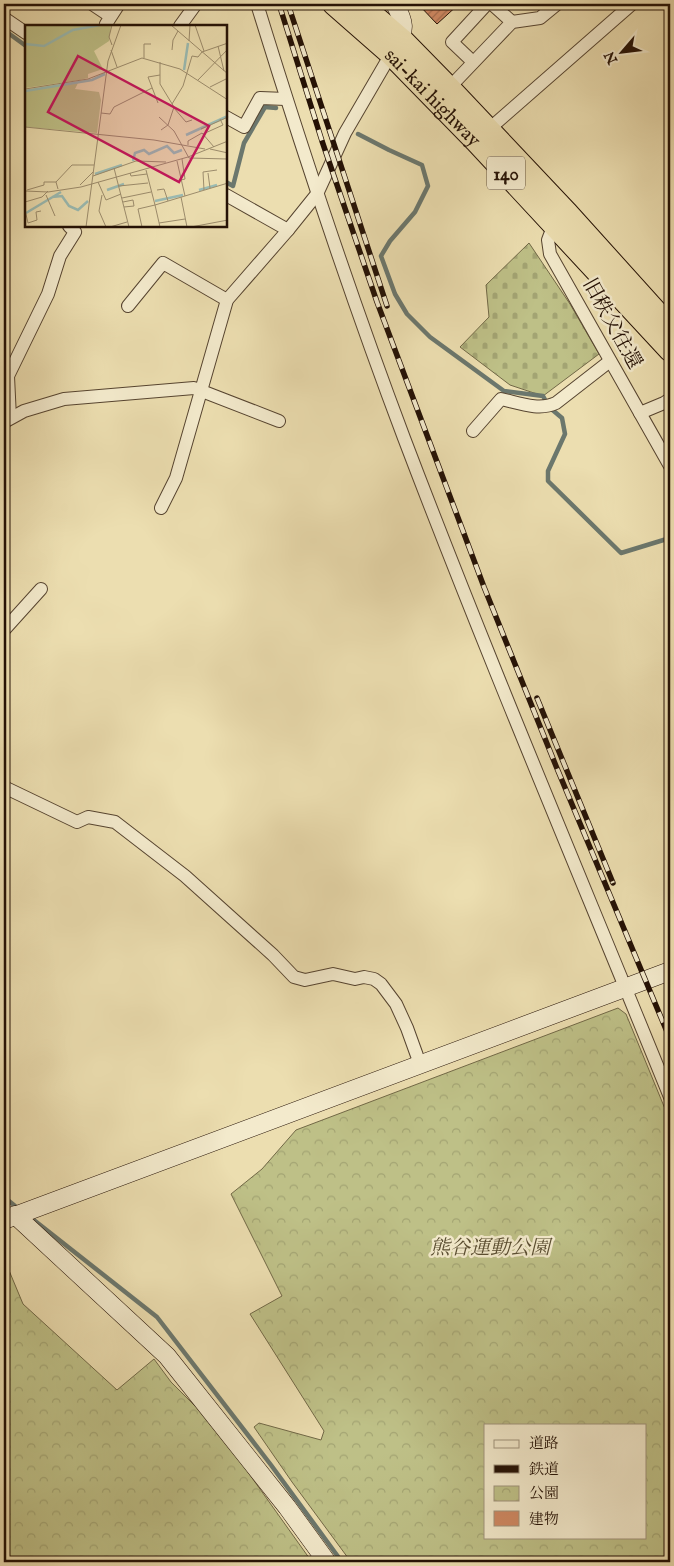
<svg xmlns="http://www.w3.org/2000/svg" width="674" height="1566" viewBox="0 0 674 1566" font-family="'IM FELL English','Noto Serif JP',serif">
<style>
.cemetery{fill:url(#cemetery-stones);stroke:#716846}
.park{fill:url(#park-crowns);stroke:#716846;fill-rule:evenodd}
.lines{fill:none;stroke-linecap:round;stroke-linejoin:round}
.stream{stroke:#6b776d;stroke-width:4.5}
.building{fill:url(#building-hatch);stroke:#241105}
.street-casing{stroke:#564430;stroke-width:14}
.secondary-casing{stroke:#241105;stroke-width:19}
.highway-casing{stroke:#241105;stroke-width:24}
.street{stroke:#f3eacc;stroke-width:12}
.secondary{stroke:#f3eacc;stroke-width:18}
.highway{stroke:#ecdeb0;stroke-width:22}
.rail-casing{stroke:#241105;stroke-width:5.5}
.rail{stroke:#f3eacc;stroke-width:4;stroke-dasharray:11;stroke-linecap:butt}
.labels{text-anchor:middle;stroke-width:5;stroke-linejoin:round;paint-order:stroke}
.shield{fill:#f3eacc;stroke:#625241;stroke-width:1}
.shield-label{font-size:19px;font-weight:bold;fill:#241105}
.street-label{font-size:20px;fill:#241105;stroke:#f3eacc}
.park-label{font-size:20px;font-style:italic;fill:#5a4e32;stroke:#f3eacc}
.inset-river{fill:none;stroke:#9abbb3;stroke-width:2.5}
.inset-road{fill:none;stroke:#9c8c6c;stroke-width:1}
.view{fill:#c2185b;fill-opacity:0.15;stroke:#c2185b;stroke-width:2.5}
.inset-edge{fill:none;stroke:#241105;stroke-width:2.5}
</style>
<defs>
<pattern id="cemetery-stones" width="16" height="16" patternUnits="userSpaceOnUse" patternTransform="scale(1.25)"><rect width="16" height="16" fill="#bec087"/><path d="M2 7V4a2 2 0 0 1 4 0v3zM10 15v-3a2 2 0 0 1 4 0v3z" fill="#a3a473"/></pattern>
<pattern id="park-crowns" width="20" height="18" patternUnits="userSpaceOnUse" patternTransform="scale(1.25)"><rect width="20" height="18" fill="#bec087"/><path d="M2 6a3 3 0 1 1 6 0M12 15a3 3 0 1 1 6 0" fill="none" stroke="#a3a473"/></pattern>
<pattern id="building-hatch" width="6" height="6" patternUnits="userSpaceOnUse" patternTransform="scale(1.25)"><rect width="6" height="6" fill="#cf8963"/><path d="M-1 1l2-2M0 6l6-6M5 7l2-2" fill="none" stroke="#a86f50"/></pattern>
</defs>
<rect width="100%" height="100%" fill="#ecdeb0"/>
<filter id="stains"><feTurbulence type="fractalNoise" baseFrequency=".004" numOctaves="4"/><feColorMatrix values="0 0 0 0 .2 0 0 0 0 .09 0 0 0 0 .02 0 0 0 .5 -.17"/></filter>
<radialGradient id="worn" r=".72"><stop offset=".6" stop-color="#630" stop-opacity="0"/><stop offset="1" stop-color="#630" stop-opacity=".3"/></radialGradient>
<polygon class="cemetery" points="529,243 570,304 599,354 543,396 510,385 460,347 489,317 486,285"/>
<g class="park">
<path d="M618,1008L626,1014L670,1121V1562H351L292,1482L254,1427L259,1423L321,1440L324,1431L250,1314L282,1296L231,1194L262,1169L296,1130ZM485,1425H645V1537H485Z"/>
<polygon points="4,1267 8,1268 23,1304 117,1390 154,1359 171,1382 215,1426 312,1562 4,1562"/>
</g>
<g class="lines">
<g class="stream">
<polyline points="4,30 26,46"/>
<polyline points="358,134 389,150 422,165 428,186 415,212 390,241 381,256 395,294 407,314 430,337 504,391 543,396 549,407 562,418 565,434 548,471 548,481 621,553 670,538"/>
<polyline points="226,182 233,186 244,143 265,107 276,108"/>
<polyline points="4,1197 20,1210"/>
<polyline points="30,1217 157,1317 271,1465 342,1562"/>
</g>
</g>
<polygon class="building" points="418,4 459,4 437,24"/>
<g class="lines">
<defs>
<g id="street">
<polyline points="92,4 110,16"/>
<path d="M257,4C302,150 350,295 404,438C488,659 581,878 670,1097"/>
<polyline points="492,4 512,22"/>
<polyline points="4,18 26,33"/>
<polyline points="108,26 106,24 119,4"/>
<polyline points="180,26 196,4"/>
<polyline points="473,62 452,42 487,4"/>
<polyline points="449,88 512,22 540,18 557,4"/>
<polyline points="226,117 244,127 260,98 286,99"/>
<polyline points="488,130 632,4"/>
<polyline points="226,195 288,230"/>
<polyline points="554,224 548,240 550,254 670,466"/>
<polyline points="128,306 163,263 227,300"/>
<polyline points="640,413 664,403 670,399"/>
<polyline points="10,418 8,376 48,294 60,256 75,232 69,226"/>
<polyline points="4,422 24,411 64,399 194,388 279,421"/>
<path d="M473,431L501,399C519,403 539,411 556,403L610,361"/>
<polyline points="161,508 176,478 227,300 288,230 317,194 345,133 391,54"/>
<polyline points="4,630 41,589"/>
<polyline points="4,787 77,822 88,817 115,822 185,876 273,955 294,977 305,980 333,974 355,979 364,977 374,979 381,984 396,1004 407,1028 420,1064"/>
</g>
<g id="secondary">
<path d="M395,4C404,21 407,30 395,47"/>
<polyline points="15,1215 167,1356 287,1507 327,1562"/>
<polyline points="4,1220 670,971"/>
</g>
<g id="highway">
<path id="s1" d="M334,4L391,54L476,141L670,350"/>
<polyline points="360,4 401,39 449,88 568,214 667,324"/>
</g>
</defs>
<use href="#street" class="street-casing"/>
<use href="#secondary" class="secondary-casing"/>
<use href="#highway" class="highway-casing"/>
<use href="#street" class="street"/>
<use href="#secondary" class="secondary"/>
<use href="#highway" class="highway"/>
<defs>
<g id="rail">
<polyline points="279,4 322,141 377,302 484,587 556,766 670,1039"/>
<polyline points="288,4 387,306"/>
<polyline points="537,698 613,883"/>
</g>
</defs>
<use href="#rail" class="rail-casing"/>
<use href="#rail" class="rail"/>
</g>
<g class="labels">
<rect class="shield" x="487" y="156.5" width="38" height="33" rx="4"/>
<g class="shield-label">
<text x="506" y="180">140</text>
</g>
<g class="street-label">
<text dy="7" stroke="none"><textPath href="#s1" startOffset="136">sai-kai highway</textPath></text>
<text transform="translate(613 323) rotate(61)" y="7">旧秩父往還</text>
</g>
<g class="park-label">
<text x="490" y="1254">熊谷運動公園</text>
</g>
</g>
<g transform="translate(25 25)">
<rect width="202" height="202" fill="#ecdeb0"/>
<path d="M0,0H86L84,16L69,26L78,44L63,49V53L55,55L0,63ZM53,58L50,64L74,67L76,75L72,108L0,102V65Z" fill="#bec087"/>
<path class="inset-river" d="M0,19L19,21L48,5L75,0M159,45L163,18M0,66L67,55L80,49M161,110L203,91M108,136L110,128L119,125L124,129L142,121L149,128L157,125M70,149L97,140M82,165L99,159M174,165L192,160M27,172L37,171L44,181L53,185L63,176M130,176L158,170M1,188L36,167"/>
<path class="inset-road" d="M87,0L84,12L87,20M146,0L203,49M170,0L179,26M164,16L165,0M193,21L199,46M86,25L92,42M147,25L148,15L153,6M119,33V19H126M135,37V59L149,82L143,100L136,105M173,55L203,24M185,62L203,53M0,64L63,54L117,33L155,44L203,75M133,78L123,52L135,50M147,79L158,61L167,31L173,32L177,27L203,18M149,83L161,97L167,95M76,88L85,89L89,82L127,63M134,92L149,106L164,133L203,134M0,102L129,115L180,124M176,104L203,92M178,109L198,100L195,94M163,120V116L177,108L189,122M185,124L203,128M152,136L160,171M89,143L104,202M121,145L130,180L203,158M105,148L106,151L122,149M183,148L185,163M68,151L111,136L141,137M156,155L160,154L157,134M67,157L83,36L96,0M73,157L81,175L96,169M55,160L68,147M94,161L123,158M33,164L31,157L47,140H69M2,165L19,160V157H31M132,165L139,164L143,176M179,165L178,147L192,145M0,166L23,167L56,162L163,132L203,116M21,170L30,191M77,170L74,186L81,202M156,172L162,202M97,173L126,167M0,177L17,172L23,166M98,177L108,175L109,181L99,182M0,185L3,198L12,195L11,187L16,186M134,198L160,194M61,202L67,157M85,202L102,197M117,202L113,184L130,180L135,202M166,202L203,195"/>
<path class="view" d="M53,31L184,101L154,157L23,87Z"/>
<rect width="202" height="202" class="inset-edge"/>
</g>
<rect width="674" height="1566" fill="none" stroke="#ecdeb0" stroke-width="20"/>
<rect x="5" y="5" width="664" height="1556" fill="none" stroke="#241105" stroke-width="2.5"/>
<rect x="10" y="10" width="654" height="1546" fill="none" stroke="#241105"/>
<rect x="484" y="1424" width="162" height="115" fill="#f3eacc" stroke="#a0937c"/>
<rect x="494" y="1440" width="25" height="8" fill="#f3eacc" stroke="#a0937c"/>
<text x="529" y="1448" font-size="15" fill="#241105">道路</text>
<rect x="494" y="1465" width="25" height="8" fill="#241105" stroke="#a0937c"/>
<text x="529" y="1474" font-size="15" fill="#241105">鉄道</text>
<rect x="494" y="1486" width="25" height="15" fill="url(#park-crowns)" stroke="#a0937c"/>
<text x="529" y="1498" font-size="15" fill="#241105">公園</text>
<rect x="494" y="1511" width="25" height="15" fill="#cf8963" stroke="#a0937c"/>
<text x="529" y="1524" font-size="15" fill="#241105">建物</text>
<g transform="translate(622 52) rotate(242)" stroke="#f3eacc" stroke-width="4" paint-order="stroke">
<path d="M0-4L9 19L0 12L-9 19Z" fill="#241105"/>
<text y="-8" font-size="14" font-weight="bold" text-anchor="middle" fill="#241105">N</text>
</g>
<rect width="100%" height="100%" filter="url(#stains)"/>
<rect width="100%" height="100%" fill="url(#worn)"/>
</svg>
